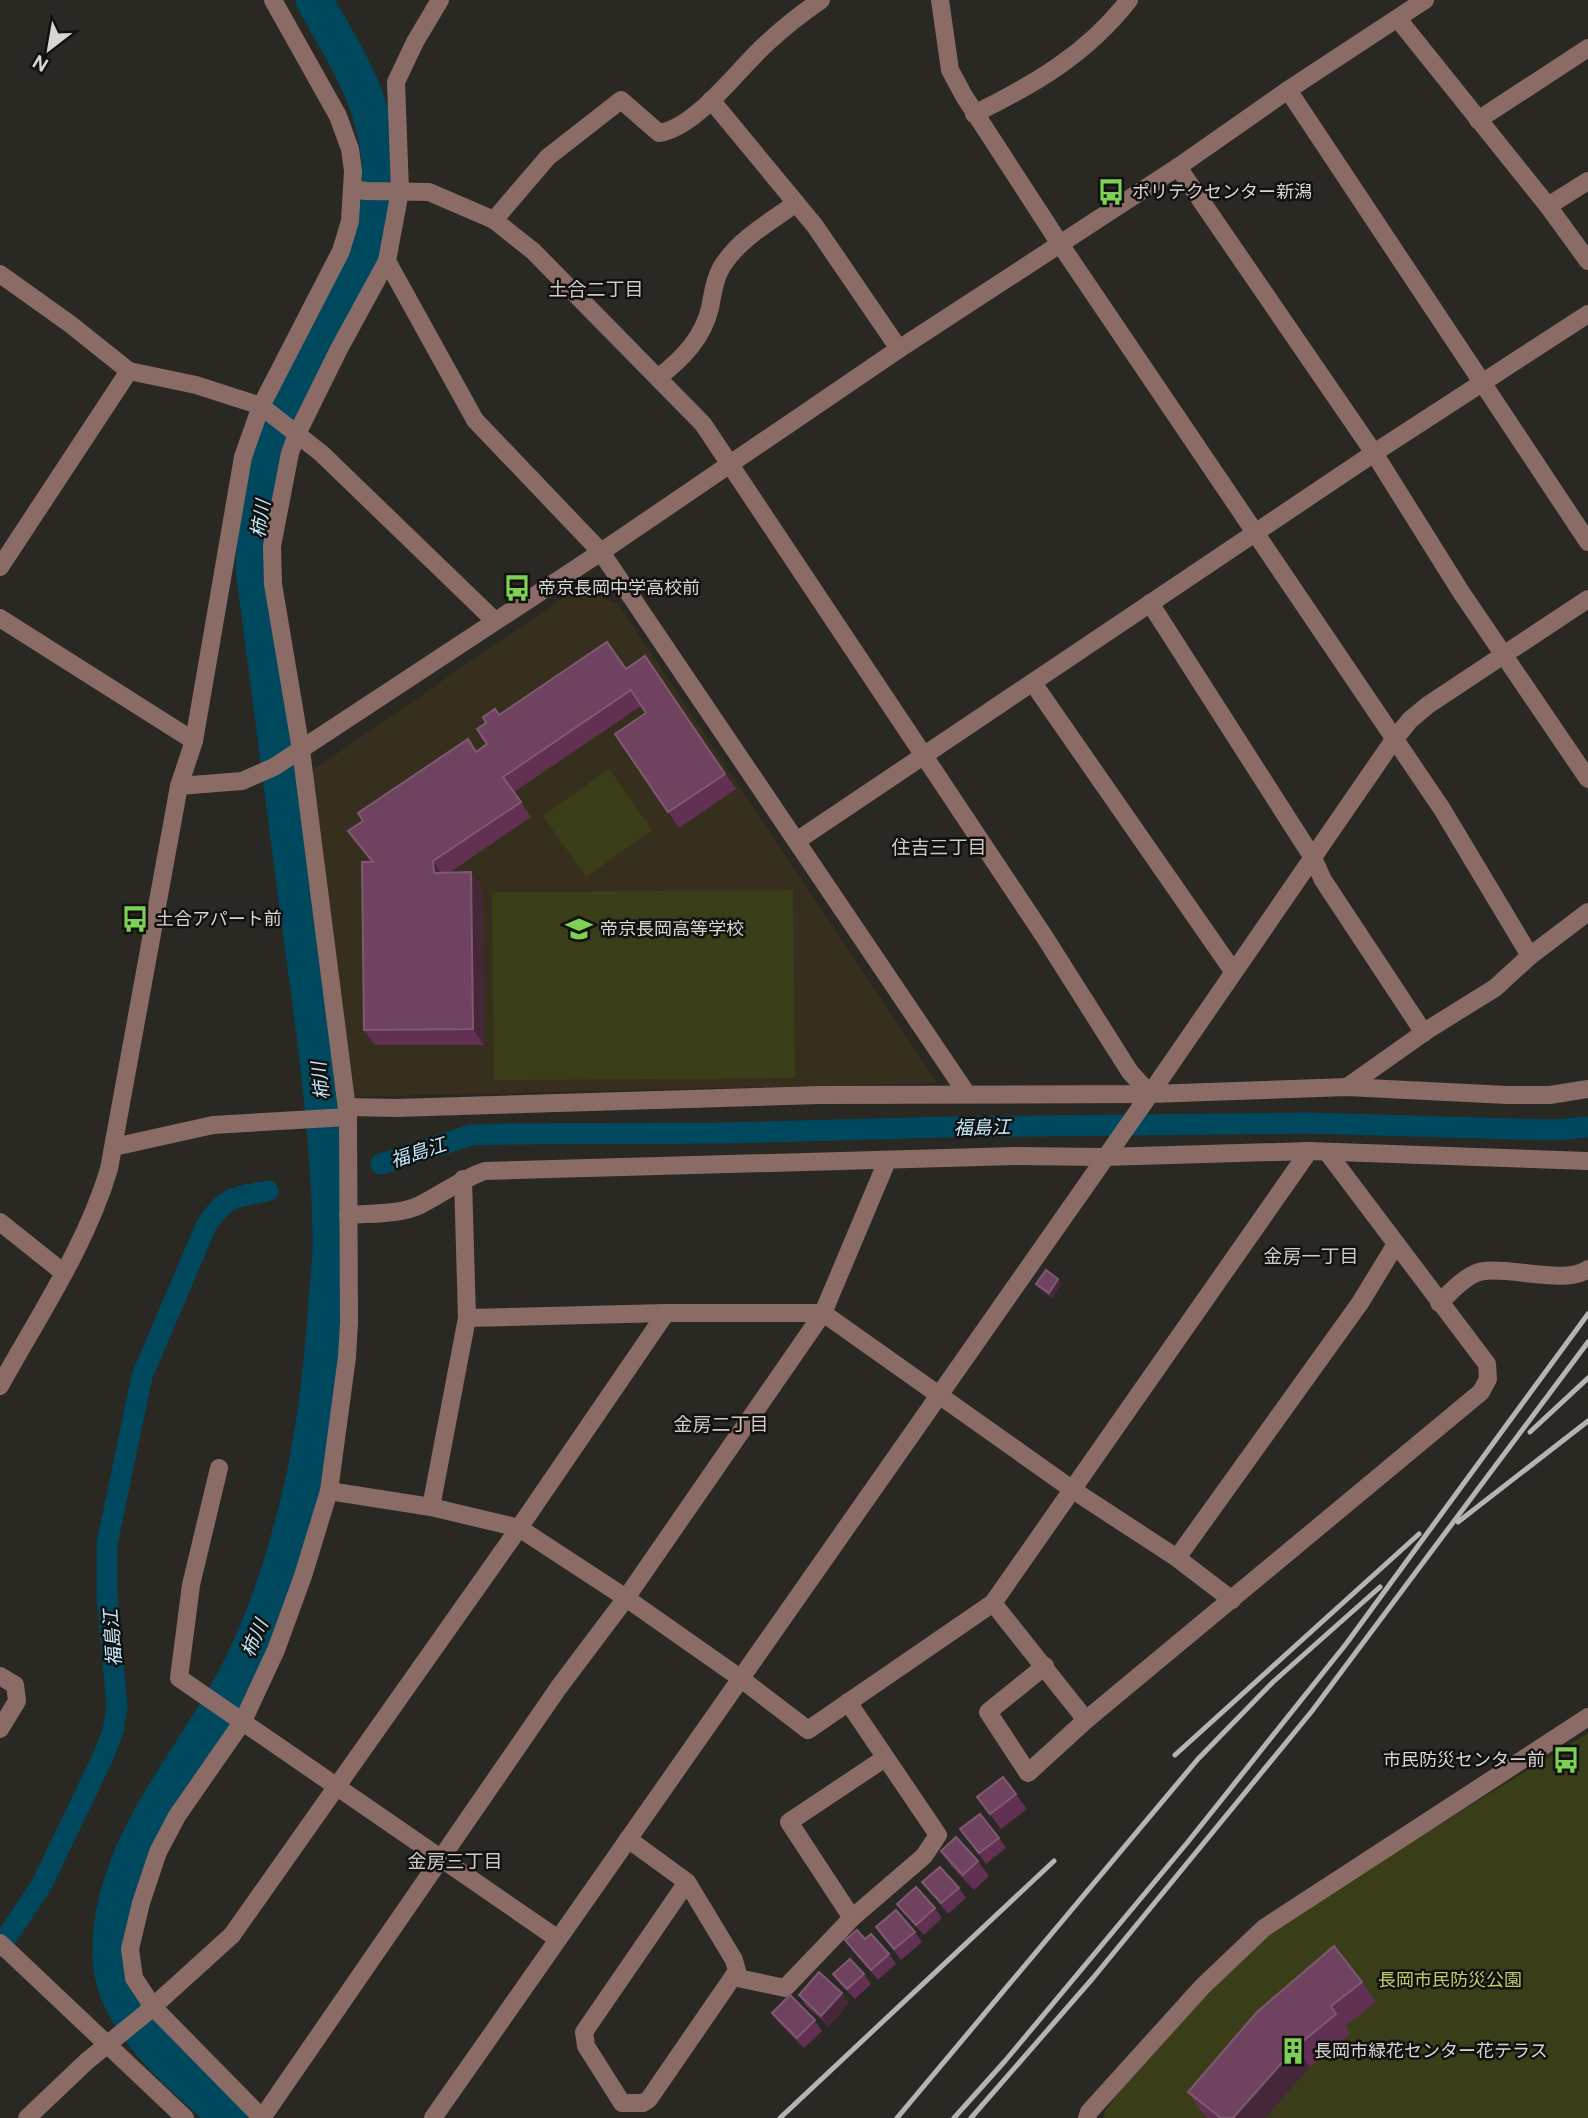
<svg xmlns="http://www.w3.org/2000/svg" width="1588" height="2118" viewBox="0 0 1588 2118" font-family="'DM Sans','Noto Sans JP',sans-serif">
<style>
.education{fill:#372f1e}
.green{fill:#393e18}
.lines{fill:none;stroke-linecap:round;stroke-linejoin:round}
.canal{stroke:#00485e;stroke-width:21}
.river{stroke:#00485e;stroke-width:37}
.minor{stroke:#8a6b66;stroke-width:18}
.rail{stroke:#b6b4b0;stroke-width:5}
.wall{fill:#623052}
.shaded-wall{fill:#462639}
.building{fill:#6f4260;stroke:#7f5972;stroke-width:2}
.labels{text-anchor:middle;stroke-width:5;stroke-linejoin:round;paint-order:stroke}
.poi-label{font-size:18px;fill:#d8d6d3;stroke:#12110f;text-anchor:start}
.park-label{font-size:18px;fill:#bfcb6c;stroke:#12110f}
.neighbourhood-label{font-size:19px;fill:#cecbc4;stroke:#12110f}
.water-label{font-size:19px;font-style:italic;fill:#c1e9fb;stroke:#12110f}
</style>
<rect width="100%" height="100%" fill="#2a2823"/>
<polygon class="education" points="578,587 619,605 937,1083 343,1097 306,775"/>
<g class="green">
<polygon points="609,769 652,830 586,877 543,816"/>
<polygon points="793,890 795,1078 494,1080 492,892"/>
<polygon points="1588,1733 1588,2118 1104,2118 1105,2111 1126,2082 1234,1964 1276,1929 1331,1891"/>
</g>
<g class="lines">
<g class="canal">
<polyline points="381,1164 471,1135 508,1134 724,1133 947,1127 1306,1123 1555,1130 1588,1127"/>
<path d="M0,1947L41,1886L103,1757L113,1731L117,1707L107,1595V1544L142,1376L206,1226C225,1196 235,1197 268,1191"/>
</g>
<path class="river" d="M229,2118C184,2077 112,2022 111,1956C108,1849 192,1764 238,1674C269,1614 292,1537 306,1471C317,1414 324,1357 327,1299C329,1277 332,1255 331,1233C329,1129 314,1025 300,922C285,804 270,687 254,570C255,525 261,482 276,440C312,334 402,256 376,134C366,85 338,43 314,0"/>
<g class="minor">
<polyline points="440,0 415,42 396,82 400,191 387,261 475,420 601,552 967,1094"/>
<polyline points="940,0 950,70 964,96 1060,244 1442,809 1530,956"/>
<polyline points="1398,19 1548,206 1588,261"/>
<polyline points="1288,90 1588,542"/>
<polyline points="711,100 815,226 899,349"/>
<path d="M974,114C1035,84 1087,54 1129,0"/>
<polyline points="1478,120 1588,48"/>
<polyline points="1178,167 1374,453 1461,592 1588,779"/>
<polyline points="353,189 366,191 429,192 494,220 533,251 703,424 1044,936 1130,1072 1150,1094"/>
<polyline points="1548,206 1588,181"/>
<path d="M494,220L548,157L621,100L659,133C696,128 738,69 766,44C783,28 802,13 821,0"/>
<polyline points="0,274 70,324 129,371 196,385 261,406 321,453 495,621"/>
<path d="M659,377C682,359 703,338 710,308C713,293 715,275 725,262C742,237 772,221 796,203"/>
<polyline points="0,567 129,371"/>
<polyline points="1150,603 1313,858 1323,880 1424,1033"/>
<polyline points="0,618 194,741"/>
<polyline points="1033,683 1233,971"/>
<polyline points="179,786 242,781 274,767 601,552 899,349 1178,167 1288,90 1425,0"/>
<polyline points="798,840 1374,453 1588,314"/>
<polyline points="1347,1087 1429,1029 1495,988 1530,956 1588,912"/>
<polyline points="347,1107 397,1108 821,1095 1150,1094 1347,1087 1507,1095 1550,1095 1588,1089"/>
<polyline points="114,1147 213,1125 348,1117"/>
<path d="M348,1215C371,1213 399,1215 420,1205C442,1194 461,1179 485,1171L1015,1156L1104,1157L1309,1151L1588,1161"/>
<polyline points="0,1222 64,1273"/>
<path d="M1439,1303C1451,1292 1467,1273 1484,1271C1512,1267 1566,1285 1588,1269"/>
<polyline points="467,1318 666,1313 823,1313 1073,1490 1177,1558 1232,1600"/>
<path d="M0,1386C39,1315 86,1246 109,1169L179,786L194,741L243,457L261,406L341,251L350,221L353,171L350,149L338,116L273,0"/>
<polyline points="219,1468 191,1585 179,1678 558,1939"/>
<polyline points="329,1491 431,1507 519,1528 626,1598 740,1678 808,1730 993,1603 1309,1151"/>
<polyline points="431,1507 467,1318 463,1179"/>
<polyline points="1177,1558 1360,1303 1396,1244"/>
<polyline points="993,1603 1086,1720"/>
<polyline points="1045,1666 988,1712 1028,1773 1086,1720 1481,1392 1488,1379 1487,1364 1327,1152"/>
<polyline points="0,1676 15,1685 17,1701 0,1729"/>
<polyline points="628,1839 687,1882 734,1960 737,1971 649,2099 643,2103 622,2103 586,2046 584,2032 687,1882"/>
<polyline points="852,1918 789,1822 885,1758"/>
<polyline points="0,1943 185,2118"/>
<polyline points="733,1977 785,1988 852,1918 924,1856 938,1835 848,1702"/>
<polyline points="27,2118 87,2061 146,2013 232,1935 519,1528 666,1313"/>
<polyline points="262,2118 153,2007 134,1978 130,1949 141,1903 158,1852 177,1816 243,1721 276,1650 303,1576 329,1491 347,1357 349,1323 348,1117 301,750 273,584 272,546 290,453 297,434 339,349 387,261"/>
<polyline points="262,2118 559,1687 626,1598 823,1313 887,1161"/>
<polyline points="433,2118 1150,1094 1393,741 1410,720 1428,705 1588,599"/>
<polyline points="1087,2118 1089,2112 1202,1987 1264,1928 1588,1717"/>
</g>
<g class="rail">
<polyline points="1530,1432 1588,1378"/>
<polyline points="1458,1522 1588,1421"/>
<polyline points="1175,1755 1419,1534"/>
<polyline points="780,2118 1054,1861"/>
<polyline points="897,2118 1198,1759 1273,1682 1380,1587"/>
<polyline points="954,2118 1005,2061 1187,1843 1346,1644 1588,1314"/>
<polyline points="971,2118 1093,1978 1312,1711 1588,1342"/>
</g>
</g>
<g class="wall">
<polygon points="645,656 736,789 679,828 615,734 646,713 641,706 514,792 531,817 449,873 482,888 484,1045 375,1045 364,1030 372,862 348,831 363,821 468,739 476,751 487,744 499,715 626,669"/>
<polygon points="1036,1284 1062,1284 1052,1298 1040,1289"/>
<polygon points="1016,1794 1027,1809 1001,1829 977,1797"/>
<polygon points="960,1829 999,1838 1006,1848 986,1864"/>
<polygon points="941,1851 978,1861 989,1876 974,1890 951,1866"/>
<polygon points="922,1882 959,1888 966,1898 948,1914 930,1892"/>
<polygon points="897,1904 935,1908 942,1918 924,1935 905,1914"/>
<polygon points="876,1927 915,1932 922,1942 901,1960"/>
<polygon points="865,1939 889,1954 896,1964 878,1980 852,1950 845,1940"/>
<polygon points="833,1974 864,1974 871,1984 855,1999 840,1984"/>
<polygon points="1362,1982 1376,2002 1345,2026 1350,2034 1310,2067 1265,2118 1209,2118 1202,2113 1188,2092"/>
<polygon points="799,1995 849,2003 829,2026 806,2006"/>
<polygon points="772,2013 815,2020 822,2031 804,2048 779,2023"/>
</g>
<g class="shaded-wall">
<polygon points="433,861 444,877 434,873"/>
<polygon points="471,872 482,888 484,1045 473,1029"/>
<polygon points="1058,1279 1062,1284 1052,1298 1049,1293"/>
<polygon points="842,1993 849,2003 829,2026 821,2016"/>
<polygon points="1296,2047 1310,2067 1265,2118 1233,2118"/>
</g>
<g class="building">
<polygon points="607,642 626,669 645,656 725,774 668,812 615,734 646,713 631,690 503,777 521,802 433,861 434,873 471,872 473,1029 364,1030 362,862 373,862 348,831 363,821 358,813 468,739 476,752 487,744 477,729 486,723 483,717 495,709 499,715"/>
<polygon points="1046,1270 1058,1279 1049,1293 1036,1284"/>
<polygon points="1003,1777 1016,1794 990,1814 977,1797"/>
<polygon points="980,1814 999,1838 979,1853 960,1829"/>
<polygon points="956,1837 978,1861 963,1875 941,1851"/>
<polygon points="940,1867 959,1888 941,1903 922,1882"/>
<polygon points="916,1887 935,1908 916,1925 897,1904"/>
<polygon points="896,1910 915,1932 894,1949 876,1927"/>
<polygon points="857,1930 865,1939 871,1934 889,1954 871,1970 845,1940"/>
<polygon points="1334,1946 1362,1982 1331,2006 1336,2014 1296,2047 1233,2118 1221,2118 1188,2092 1257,2012"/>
<polygon points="850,1959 864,1974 847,1989 833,1974"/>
<polygon points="819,1972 842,1993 821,2016 799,1995"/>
<polygon points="790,1995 815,2020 797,2038 772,2013"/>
</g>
<defs>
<symbol id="bus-bare" viewBox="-9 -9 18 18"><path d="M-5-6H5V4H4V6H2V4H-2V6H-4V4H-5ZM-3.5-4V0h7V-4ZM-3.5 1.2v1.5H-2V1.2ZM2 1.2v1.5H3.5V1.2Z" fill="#7dd154" stroke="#12110f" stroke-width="2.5" paint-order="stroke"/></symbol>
<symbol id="school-bare" viewBox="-9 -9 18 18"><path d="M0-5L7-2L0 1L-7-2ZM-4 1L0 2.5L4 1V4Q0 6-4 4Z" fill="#7dd154" stroke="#12110f" stroke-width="2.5" paint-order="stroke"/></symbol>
<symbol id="building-bare" viewBox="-9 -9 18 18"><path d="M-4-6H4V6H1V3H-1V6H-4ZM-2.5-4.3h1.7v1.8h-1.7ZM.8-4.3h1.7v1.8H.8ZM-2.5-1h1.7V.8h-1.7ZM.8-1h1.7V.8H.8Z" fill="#7dd154" stroke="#12110f" stroke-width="2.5" paint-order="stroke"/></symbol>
</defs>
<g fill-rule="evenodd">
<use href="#bus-bare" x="1092" y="173" width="38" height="38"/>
<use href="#bus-bare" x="498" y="569" width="38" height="38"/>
<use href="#bus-bare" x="116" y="900" width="38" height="38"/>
<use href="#school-bare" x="560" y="910" width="38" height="38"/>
<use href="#bus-bare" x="1547" y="1741" width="38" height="38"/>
<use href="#building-bare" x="1274" y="2032" width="38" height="38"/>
</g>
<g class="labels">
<g class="poi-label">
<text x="1132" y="198">ポリテクセンター新潟</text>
<text x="538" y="594">帝京長岡中学高校前</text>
<text x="156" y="925">土合アパート前</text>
<text x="600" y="935">帝京長岡高等学校</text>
<text x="1545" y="1766" text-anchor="end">市民防災センター前</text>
<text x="1314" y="2057">長岡市緑花センター花テラス</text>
</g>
<g class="park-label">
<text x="1450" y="1986">長岡市民防災公園</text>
</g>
<g class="neighbourhood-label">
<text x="596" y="296">土合二丁目</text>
<text x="939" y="854">住吉三丁目</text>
<text x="1311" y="1263">金房一丁目</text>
<text x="721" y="1431">金房二丁目</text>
<text x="455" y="1868">金房三丁目</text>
</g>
<g class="water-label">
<text transform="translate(260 519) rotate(-81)" y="7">柿川</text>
<text transform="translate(320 1081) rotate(-96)" y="7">柿川</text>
<text transform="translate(982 1127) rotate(-1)" y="7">福島江</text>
<text transform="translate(418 1152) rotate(-18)" y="7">福島江</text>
<text transform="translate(112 1638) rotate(-94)" y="7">福島江</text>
<text transform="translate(254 1638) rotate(-66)" y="7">柿川</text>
</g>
</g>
<g transform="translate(49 49) rotate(211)" stroke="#12110f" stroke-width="5" paint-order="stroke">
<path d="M0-5L12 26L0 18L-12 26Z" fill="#d8d6d3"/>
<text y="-10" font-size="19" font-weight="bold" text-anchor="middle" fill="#d8d6d3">N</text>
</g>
</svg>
